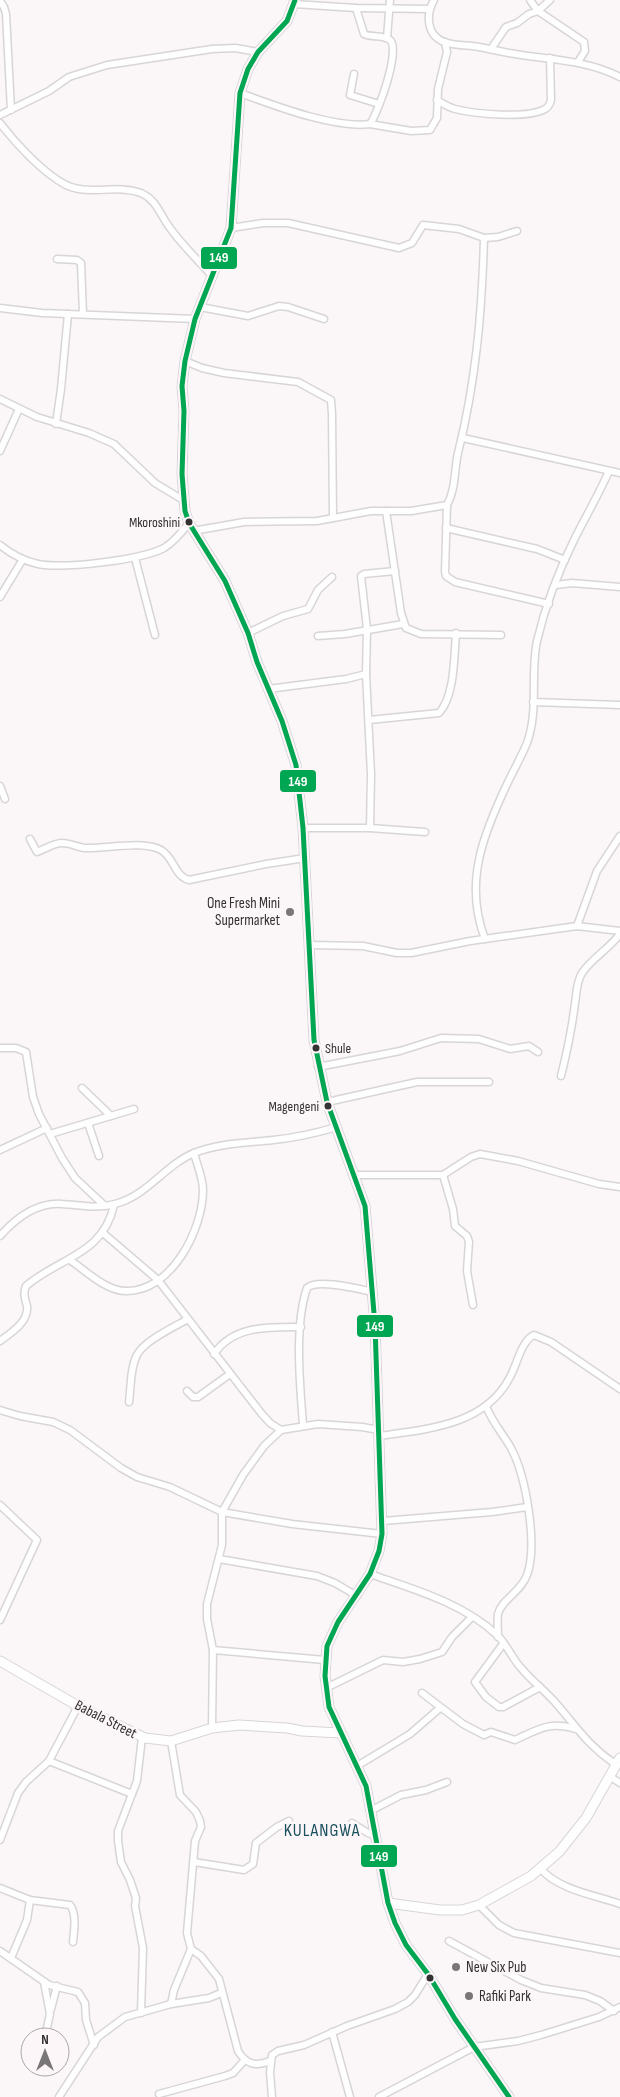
<svg xmlns="http://www.w3.org/2000/svg" width="620" height="2097" viewBox="0 0 620 2097" font-family="'Sofia Sans Condensed',sans-serif">
<style>
.lines{fill:none;stroke-linecap:round;stroke-linejoin:round}
.minor-casing{stroke:#d8d5d7;stroke-width:9}
.tertiary-casing{stroke:#d8d5d7;stroke-width:11}
.secondary-casing{stroke:#d8d5d7;stroke-width:11}
.minor{stroke:#fefefe;stroke-width:6}
.tertiary{stroke:#fefefe;stroke-width:9}
.secondary{stroke:#fefefe;stroke-width:9}
.bus-1-casing{stroke:#fcf6f8;stroke-width:9}
.bus-1{stroke:#00a651;stroke-width:5}
.bus-dot{fill:#333132;stroke:#fcf6f8;stroke-width:2}
.poi-dot{fill:#797678;stroke:#fcf6f8;stroke-width:2}
.labels{text-anchor:middle;stroke-width:5;stroke-linejoin:round;paint-order:stroke}
.bus-label{font-size:14px;fill:#333132;stroke:#fcf6f8;text-anchor:end}
.poi-label{font-size:15px;fill:#333132;stroke:#fcf6f8;text-anchor:start}
.street-label{font-size:15px;fill:#333132;stroke:#fcf6f8}
.quarter-label{font-size:18px;letter-spacing:1px;fill:#1a515e;stroke:#fcf6f8}
.line-badge{stroke:#fcf6f8;stroke-width:2}
.badge-label{font-size:14px;text-anchor:middle;font-weight:bold;fill:#fff}
</style>
<rect width="100%" height="100%" fill="#fbf7f9"/>
<g class="lines">
<defs>
<g id="minor">
<path d="M434,0C426,14 426,35 444,42C455,46 468,45 479,47C489,49 498,51 509,53C547,60 585,59 620,77"/>
<polyline points="530,0 538,11 584,42 585,51 578,62"/>
<polyline points="0,1 4,7 6,14 11,110"/>
<polyline points="294,4 356,8 430,9"/>
<polyline points="387,38 390,0"/>
<polyline points="491,49 506,27 517,23 529,14 538,11 550,0"/>
<polyline points="354,74 350,95 379,104"/>
<path d="M240,93C273,105 335,129 370,124C378,113 401,50 390,40C383,34 371,38 364,34L356,8"/>
<path d="M437,100C443,104 448,107 455,109C475,114 527,119 545,109C549,107 550,104 551,100L550,58"/>
<polyline points="0,115 49,91 69,77 107,65 212,49 235,48 258,52"/>
<path d="M0,123C16,144 43,173 66,185C74,189 83,190 92,190C108,190 125,187 141,193C157,200 160,215 170,228C182,245 198,260 212,276"/>
<polyline points="370,124 411,131 430,130 437,118 438,89 447,52 445,42"/>
<polyline points="231,228 263,223 288,223 399,248 412,243 423,225 459,229 484,238 498,237 517,231"/>
<polyline points="57,259 77,260 81,263 83,314"/>
<polyline points="200,307 248,316 279,306 288,307 324,319"/>
<polyline points="0,308 42,313 195,319"/>
<polyline points="185,361 202,368 224,373 298,382 331,400 332,414 333,518"/>
<polyline points="0,399 37,417 89,433 114,444 155,483 183,500"/>
<polyline points="56,424 61,389 68,314"/>
<polyline points="463,438 620,473"/>
<polyline points="0,451 19,409"/>
<polyline points="447,505 445,572 446,576 455,582 549,604"/>
<polyline points="386,511 401,613 406,628 421,634 501,635"/>
<polyline points="446,528 537,549 565,560"/>
<path d="M193,531L244,522L317,521L371,511H411L447,505C456,489 454,470 458,453C476,381 482,312 484,238"/>
<path d="M0,545C11,554 24,561 38,564C64,569 141,560 164,548C174,542 182,532 189,523"/>
<polyline points="135,558 155,635"/>
<polyline points="556,585 572,583 620,587"/>
<polyline points="0,597 23,559"/>
<polyline points="248,633 283,616 308,609 318,590 332,577"/>
<polyline points="318,636 345,634 403,624"/>
<polyline points="366,674 371,774 370,828"/>
<polyline points="268,689 346,679 366,674 367,629 361,576 364,574 395,571"/>
<polyline points="533,702 620,705"/>
<path d="M369,720L439,713C455,696 454,656 456,633"/>
<polyline points="0,786 5,799"/>
<polyline points="303,828 370,828 425,832"/>
<path d="M30,839L37,852C45,849 54,843 62,843C70,843 77,847 85,848C106,849 143,840 161,850C174,857 174,876 189,880L266,864L305,858"/>
<polyline points="577,926 597,871 620,836"/>
<path d="M485,939C463,882 484,832 509,780C515,768 522,755 527,743C539,710 530,674 537,641C545,607 559,570 575,538C586,516 599,494 609,471"/>
<polyline points="309,945 363,946 397,953 411,953 470,941 577,926 620,931"/>
<polyline points="0,1048 16,1048 26,1052 33,1097 39,1114 62,1158 75,1178 105,1206"/>
<polyline points="318,1067 400,1051 441,1038 479,1039 510,1049 529,1046 538,1052"/>
<path d="M561,1076C567,1052 572,1028 575,1003C577,992 576,983 582,973C592,958 609,949 620,934"/>
<polyline points="82,1088 111,1116"/>
<polyline points="327,1102 417,1082 489,1082"/>
<polyline points="88,1123 99,1156"/>
<polyline points="50,1134 134,1109"/>
<polyline points="0,1150 47,1128"/>
<polyline points="355,1175 443,1175 471,1157 480,1154 518,1161 599,1184 620,1187"/>
<polyline points="443,1175 453,1209 455,1226 467,1236 469,1242 467,1271 473,1305"/>
<polyline points="103,1233 158,1280 261,1413 270,1423 281,1430 318,1424 362,1427 379,1430"/>
<path d="M0,1236C16,1218 37,1202 62,1204C81,1205 96,1209 115,1204C147,1196 165,1165 194,1153C219,1143 247,1143 273,1140C295,1138 316,1133 337,1127"/>
<path d="M70,1260C86,1271 106,1291 126,1291C171,1292 203,1230 203,1190C203,1178 197,1165 194,1153"/>
<path d="M0,1341C11,1333 29,1322 27,1306C25,1299 23,1293 26,1286C60,1257 103,1255 114,1205"/>
<path d="M214,1354C234,1325 269,1327 301,1327"/>
<polyline points="187,1391 193,1397 198,1397 230,1374"/>
<path d="M129,1402C131,1388 130,1368 137,1355C144,1341 174,1327 188,1319"/>
<path d="M486,1406C492,1422 503,1434 511,1448C526,1476 538,1545 527,1575C521,1592 501,1600 498,1614C497,1621 498,1629 498,1637"/>
<polyline points="0,1410 20,1416 53,1422 70,1430 121,1468 137,1477 170,1487 222,1512 292,1524 382,1534"/>
<path d="M303,1425C300,1385 294,1326 307,1288C317,1278 359,1289 373,1292"/>
<path d="M379,1436C426,1429 485,1426 510,1377C517,1365 521,1341 534,1335L551,1342L620,1389"/>
<polyline points="0,1505 37,1540 0,1620"/>
<polyline points="383,1521 492,1512 527,1507"/>
<polyline points="219,1559 317,1576 335,1583 357,1596"/>
<path d="M370,1574C413,1589 463,1603 497,1635C507,1644 512,1659 522,1669C532,1681 544,1690 554,1701C576,1726 587,1745 615,1764"/>
<polyline points="503,1644 475,1682 486,1697 499,1707 503,1707 540,1687"/>
<polyline points="213,1650 325,1660"/>
<polyline points="326,1688 383,1660 403,1662 420,1659 442,1652 452,1637 472,1617"/>
<path d="M422,1693L463,1724L484,1735L491,1732L515,1740C539,1729 549,1721 576,1729"/>
<polyline points="212,1728 213,1650 207,1619 207,1604 222,1545 222,1512 243,1475 264,1446 281,1430"/>
<path d="M171,1741L180,1795L196,1812L200,1821L201,1827L195,1841L187,1933L191,1949L201,1956L219,1979L238,2051C246,2064 255,2067 270,2061"/>
<polyline points="49,1761 132,1794 118,1831 118,1841 121,1862 130,1880 136,1898 135,1906 143,1948 141,2013"/>
<polyline points="357,1766 410,1734 440,1708"/>
<polyline points="609,1776 620,1783"/>
<polyline points="132,1794 137,1781 142,1737"/>
<polyline points="372,1810 401,1795 426,1790 447,1782"/>
<polyline points="352,1823 368,1833 375,1835"/>
<polyline points="0,1840 18,1793 26,1782 49,1761 78,1706"/>
<polyline points="194,1862 244,1870 253,1864 256,1843 277,1827 289,1821"/>
<path d="M540,1868C558,1890 595,1895 620,1904"/>
<path d="M0,1888L30,1900L70,1905C77,1914 74,1931 73,1942"/>
<polyline points="479,1905 499,1925 514,1933 620,1953"/>
<polyline points="449,1941 521,1980 541,1988 585,1995 600,2001 614,2011"/>
<polyline points="0,1951 49,1985 78,1992 85,2003 86,2020 94,2045"/>
<polyline points="11,1958 27,1920 30,1900"/>
<polyline points="44,1982 50,2014 45,2037"/>
<polyline points="171,2004 174,1990 191,1949"/>
<polyline points="51,2009 57,1986"/>
<polyline points="332,2032 350,2097"/>
<polyline points="159,2094 225,2076 233,2073 244,2061"/>
<polyline points="59,2097 98,2037 125,2017 171,2004 209,1998 221,1993"/>
<polyline points="272,2097 270,2072 272,2055 278,2051 304,2045 347,2026 395,2009 408,2002 415,1995 428,1974"/>
<polyline points="379,2097 474,2047 518,2041 541,2035 599,2017 620,2007"/>
</g>
<g id="tertiary">
<polyline points="0,1661 78,1706 145,1738 171,1741 212,1728 239,1725 287,1728 302,1731 340,1733"/>
<polyline points="388,1903 440,1910 462,1910 479,1905 531,1876 559,1852 586,1818 620,1758"/>
</g>
<polyline id="secondary" points="295,0 287,21 258,52 248,69 240,93 231,228 195,319 185,361 182,386 184,411 182,474 185,511 189,523 225,581 248,633 257,662 282,721 296,765 303,828 314,1040 327,1102 365,1206 375,1325 382,1534 379,1551 370,1574 338,1622 327,1646 325,1676 329,1707 366,1786 388,1903 395,1923 406,1945 428,1974 455,2019 509,2097"/>
</defs>
<use href="#minor" class="minor-casing"/>
<use href="#tertiary" class="tertiary-casing"/>
<use href="#secondary" class="secondary-casing"/>
<use href="#minor" class="minor"/>
<use href="#tertiary" class="tertiary"/>
<use href="#secondary" class="secondary"/>
<defs>
<polyline id="bus-1" points="295,0 287,21 258,52 248,69 240,93 231,228 195,319 185,361 182,386 184,411 182,474 185,511 189,523 225,581 248,633 257,662 282,721 296,765 303,828 314,1040 327,1102 365,1206 375,1325 382,1534 379,1551 370,1574 338,1622 327,1646 325,1676 329,1707 366,1786 388,1903 395,1923 406,1945 428,1974 455,2019 509,2097"/>
</defs>
<use href="#bus-1" class="bus-1-casing"/>
<use href="#bus-1" class="bus-1"/>
</g>
<g class="bus-dot">
<circle cx="189" cy="522" r="4.5"/>
<circle cx="316" cy="1048" r="4.5"/>
<circle cx="328" cy="1106" r="4.5"/>
<circle cx="430" cy="1978" r="4.5"/>
</g>
<g class="poi-dot">
<circle cx="290" cy="912" r="5"/>
<circle cx="456" cy="1967" r="5"/>
<circle cx="469" cy="1996" r="5"/>
</g>
<g class="labels">
<g class="bus-label">
<text x="180" y="527">Mkoroshini</text>
<text x="325" y="1053" text-anchor="start">Shule</text>
<text x="319" y="1111">Magengeni</text>
</g>
<g class="poi-label">
<text x="280" y="908" text-anchor="end">One Fresh Mini<tspan x="280" dy="17">Supermarket</tspan></text>
<text x="466" y="1972">New Six Pub</text>
<text x="479" y="2001">Rafiki Park</text>
</g>
<g class="street-label">
<text transform="translate(106 1719) rotate(27)" y="5">Babala Street</text>
</g>
<g class="quarter-label">
<text x="322" y="1836">KULANGWA</text>
</g>
</g>
<g class="line-badge">
<rect x="200" y="246" width="38" height="24" rx="5" fill="#00a651"/>
<rect x="279" y="769" width="38" height="24" rx="5" fill="#00a651"/>
<rect x="356" y="1314" width="38" height="24" rx="5" fill="#00a651"/>
<rect x="360" y="1844" width="38" height="24" rx="5" fill="#00a651"/>
</g>
<g class="badge-label">
<text x="219" y="262">149</text>
<text x="298" y="786">149</text>
<text x="375" y="1331">149</text>
<text x="379" y="1861">149</text>
</g>
<g transform="translate(45 2052)"><circle r="24" fill="#fcf6f8" stroke="#aca7a9"/>
<path d="M0-4L9 19L0 12L-9 19Z" fill="#797678"/>
<text y="-8" font-size="14" font-weight="bold" text-anchor="middle" fill="#333132">N</text>
</g>
</svg>
